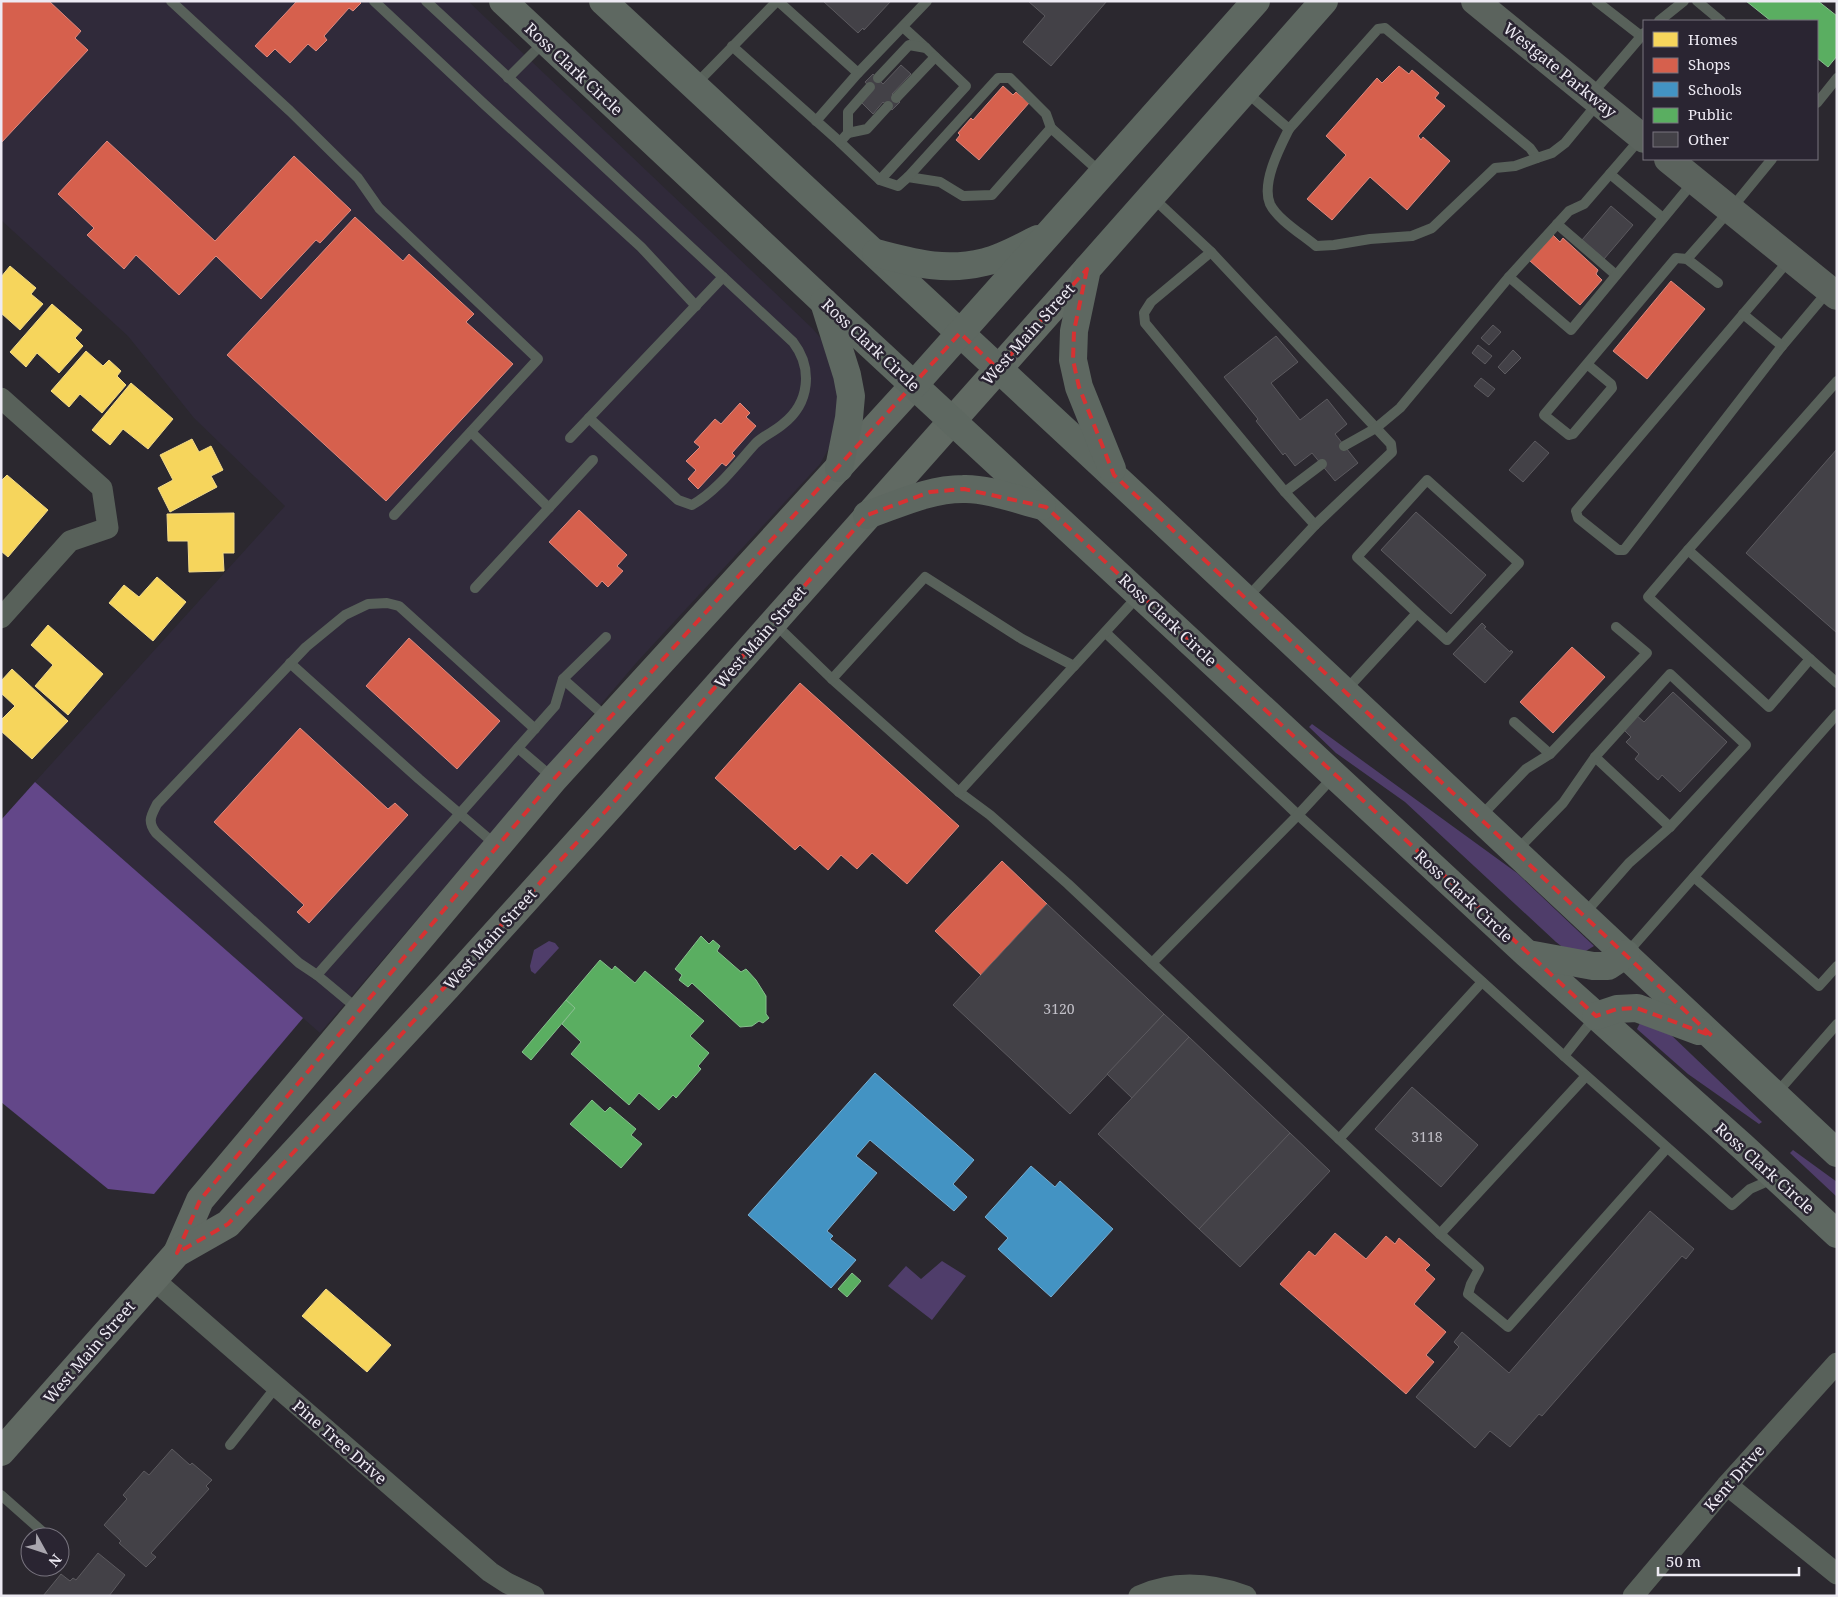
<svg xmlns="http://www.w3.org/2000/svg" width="1838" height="1597" viewBox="0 0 1838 1597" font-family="'Noto Serif',serif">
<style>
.built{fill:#302a3a}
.green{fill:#4f3d6a}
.forest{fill:#634789}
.homes{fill:#f6d55c;stroke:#f3db89}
.shops{fill:#d6604d;stroke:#dd897f}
.schools{fill:#4393c3;stroke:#76add1}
.public{fill:#5aae61;stroke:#86c08d}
.building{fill:#434147;stroke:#5c5a5f}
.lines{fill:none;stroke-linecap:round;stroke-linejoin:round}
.lane{stroke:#58615a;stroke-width:10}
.street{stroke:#58615a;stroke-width:21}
.secondary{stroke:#5b635d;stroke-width:28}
.primary{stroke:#616a63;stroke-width:28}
.highway{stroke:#5e6861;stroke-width:28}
.marked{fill:none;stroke:#d73232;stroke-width:4;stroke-dasharray:10 6;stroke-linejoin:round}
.labels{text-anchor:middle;stroke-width:5;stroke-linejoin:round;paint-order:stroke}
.number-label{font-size:14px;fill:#c2c0c8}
.street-label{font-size:16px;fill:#edeaf3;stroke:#2a2532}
</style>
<rect width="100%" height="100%" fill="#2b282f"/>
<polygon class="built" points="1,1 468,1 813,329 823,341 839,379 834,439 820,464 637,662 320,1033 35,782 285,506 194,418 128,336 1,220"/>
<g class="green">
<polygon points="1312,724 1517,873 1594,946 1581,954 1565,949 1556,942 1405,802 1336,753 1309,727"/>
<polygon points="549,941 555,943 559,948 535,974 531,971 530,966 534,950"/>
<polygon points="1642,1019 1669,1033 1762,1122 1759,1124 1688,1074 1637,1029"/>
<polygon points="1793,1150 1837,1182 1837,1197 1790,1153"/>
<polygon points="942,1261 966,1276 932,1320 888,1286 906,1266 921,1279"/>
</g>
<polygon class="forest" points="35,782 303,1018 154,1194 108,1189 1,1102 1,820"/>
<g class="homes">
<polygon points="10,266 36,288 31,294 43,304 20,330 1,313 1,277"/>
<polygon points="52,304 82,330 75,338 83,346 59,373 37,353 26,367 10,352"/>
<polygon points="86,351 103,366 109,360 121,371 117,376 126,385 102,413 80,394 69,407 51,391"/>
<polygon points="131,383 173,419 148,449 123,429 110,445 92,430"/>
<polygon points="192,439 199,452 211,446 223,470 211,476 217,487 170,512 158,488 173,480 160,455"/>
<polygon points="7,475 48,510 8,557 1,551 1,481"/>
<polygon points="234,513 234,553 223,553 224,571 189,572 188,541 168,541 167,514"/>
<polygon points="157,577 186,602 153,641 109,603 124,585 139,597"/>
<polygon points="48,625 103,674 68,715 35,686 53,665 31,645"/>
<polygon points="12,669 68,721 32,759 1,731 1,720 15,706 1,693 1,681"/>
<polygon points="326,1289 391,1345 367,1372 302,1316"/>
</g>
<g class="shops">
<polygon points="1,1 49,1 81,31 75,38 88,50 1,143"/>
<polygon points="297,1 359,1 361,3 353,11 349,8 324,36 327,40 316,51 308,44 290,63 275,49 267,57 255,46"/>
<polygon points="1399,66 1409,74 1412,70 1439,93 1435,98 1445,106 1418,136 1421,140 1423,137 1450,161 1407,210 1370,177 1332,220 1307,199 1346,155 1326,136 1377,78 1382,83"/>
<polygon points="1003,86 1013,95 1016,92 1029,103 979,160 956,140 960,135 958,133 971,118 973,120"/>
<polygon points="107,141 215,241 294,156 351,210 320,243 316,240 261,299 216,256 179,295 136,255 124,269 87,235 94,228 58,194"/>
<polygon points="355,217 403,261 409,254 474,314 466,322 513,364 386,501 227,355"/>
<polygon points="1553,235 1560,242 1563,238 1598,270 1596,274 1602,280 1580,305 1530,261"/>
<polygon points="1671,281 1705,309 1647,379 1613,351"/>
<polygon points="740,403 750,413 746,417 756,426 732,453 735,456 726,466 722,463 698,489 688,479 696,470 686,461 700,447 694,442 715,419 721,424"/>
<polygon points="579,510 627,555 617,566 623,571 608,587 602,581 597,587 549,542"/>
<polygon points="409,638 500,721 457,769 366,686"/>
<polygon points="1572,647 1605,677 1553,733 1520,702"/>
<polygon points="800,683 959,826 907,884 872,853 857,869 841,855 828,870 800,845 795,850 715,778"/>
<polygon points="300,728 388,809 395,803 408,815 309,923 297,912 304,905 214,822"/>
<polygon points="1002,861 1047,904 981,975 935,931"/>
<polygon points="1335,1233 1366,1259 1386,1236 1395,1244 1399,1238 1430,1265 1425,1270 1435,1279 1414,1304 1446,1332 1426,1355 1434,1362 1406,1394 1280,1284 1309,1251 1315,1256"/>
</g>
<g class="schools">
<polygon points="875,1073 974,1160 953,1184 967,1197 954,1211 870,1140 856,1156 877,1173 827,1231 833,1236 830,1239 856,1260 831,1288 748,1215"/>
<polygon points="1031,1166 1055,1187 1060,1181 1113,1229 1051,1297 998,1249 1008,1238 985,1217"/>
</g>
<g class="public">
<polygon points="1746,1 1818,1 1837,16 1837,56 1828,67 1817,58 1817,21 1771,21"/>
<polygon points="701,936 709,944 713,940 720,946 717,951 741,972 746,969 756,980 766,996 766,1014 769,1018 763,1023 759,1021 752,1026 740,1027 692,983 688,987 679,980 682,975 675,969"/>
<polygon points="600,960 612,970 615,966 635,983 645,971 704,1021 690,1036 709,1053 698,1066 701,1069 676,1098 673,1095 659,1110 639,1093 629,1105 571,1054 581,1042 562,1024 575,1008 566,1000"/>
<polygon points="566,1000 575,1008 531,1060 522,1052"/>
<polygon points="592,1100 605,1112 610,1107 636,1129 631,1135 642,1144 621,1168 570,1124"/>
<polygon points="852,1273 861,1281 847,1297 838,1289"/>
</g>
<g class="building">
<polygon points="823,1 891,1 864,30 863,28 858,33"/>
<polygon points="1028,1 1107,1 1051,66 1023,42 1045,16"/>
<polygon points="901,65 911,74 892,94 900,102 892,110 883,102 873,114 861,102 872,90 865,82 873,74 883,84"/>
<polygon points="1611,206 1633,225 1604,259 1582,240"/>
<polygon points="1493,325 1501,332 1489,345 1481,338"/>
<polygon points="1276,336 1298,362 1271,383 1300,420 1327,399 1347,424 1335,434 1358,463 1335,481 1312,453 1295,466 1285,453 1283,455 1256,421 1258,419 1224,377"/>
<polygon points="1478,345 1492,356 1485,364 1472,353"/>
<polygon points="1513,350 1521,358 1505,374 1498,367"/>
<polygon points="1481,378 1495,389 1488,397 1474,386"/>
<polygon points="1535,441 1549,453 1523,482 1509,470"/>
<polygon points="1837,449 1837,633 1746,553"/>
<polygon points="1416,512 1486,575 1451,614 1381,550"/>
<polygon points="1482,623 1486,627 1484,628 1510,652 1511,650 1513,652 1485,683 1453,654"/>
<polygon points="1673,692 1727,742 1680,792 1662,775 1658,780 1635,759 1639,754 1626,742 1631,737 1622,728 1635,714 1644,722"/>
<polygon points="1047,904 1164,1014 1070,1114 953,1005"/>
<polygon points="1164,1014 1189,1037 1132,1098 1107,1074"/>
<polygon points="1189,1037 1290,1133 1199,1229 1098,1134"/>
<polygon points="1412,1087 1478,1145 1441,1187 1375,1129"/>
<polygon points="1290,1133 1330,1171 1240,1267 1199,1229"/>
<polygon points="1650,1211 1694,1249 1686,1259 1682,1256 1542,1416 1539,1414 1510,1447 1490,1431 1475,1448 1416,1397 1459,1347 1454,1342 1462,1332 1509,1373"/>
<polygon points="172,1449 190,1465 192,1463 212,1480 206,1486 209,1489 151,1553 156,1557 146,1567 119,1543 121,1541 104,1525 127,1499 123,1495 144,1471 149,1475"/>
<polygon points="98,1553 125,1575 109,1596 43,1596 61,1574 70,1581 73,1578 76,1580"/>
</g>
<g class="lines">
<g class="lane">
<polyline points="171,1 290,111 358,178 379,208 538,359 394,515"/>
<polyline points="374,1 484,104 641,247 696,306"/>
<path d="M426,1L793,342C813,368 810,403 783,424C774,432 764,435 755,444C736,465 717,491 692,505L678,500L589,418"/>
<polyline points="778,1 858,73 927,1"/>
<polyline points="1596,1 1641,36"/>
<polyline points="1697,1 1721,21"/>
<polyline points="1659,21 1684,1"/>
<polyline points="903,27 926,48"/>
<polyline points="732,46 840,142 880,180 898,186 908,177 940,182 963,196 992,195 1051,128 1100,172"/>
<polyline points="508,78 544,42"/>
<polyline points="878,78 909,45 926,48 966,86 880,180"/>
<polyline points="695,85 777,1"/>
<polyline points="1245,91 1289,129 1378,29 1385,28 1530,148 1537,158 1552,153 1565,143 1598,103"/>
<polyline points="1591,95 1644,33"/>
<polyline points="896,98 935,57"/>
<polyline points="1817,103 1837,78"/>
<polyline points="816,121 858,73"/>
<path d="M1289,129C1280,147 1261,183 1270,204C1277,219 1303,235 1316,246L1334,245L1370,239L1412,236L1432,228L1495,168L1515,166L1537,158"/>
<polyline points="848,133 867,129 888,106"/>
<polyline points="840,142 848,133 848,112 870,87"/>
<polyline points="1610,174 1663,218"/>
<polyline points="908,177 998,78 1010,78 1046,114 1051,128"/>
<polyline points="1152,197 1211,252 1151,302 1144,313 1145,323 1285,492 1315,525 1247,598"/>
<polyline points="1557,224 1616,275"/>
<polyline points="1211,252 1391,444 1392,452 1315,525"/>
<polyline points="1790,259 1576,511 1578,518 1618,550 1624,550 1782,346 1829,290"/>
<polyline points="1509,277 1571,330 1694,181"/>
<polyline points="1718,283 1687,259 1731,209 1772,159"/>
<polyline points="1743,314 1782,346"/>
<polyline points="1587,364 1611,384 1612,388 1573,434 1569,435 1544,415 1676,258 1687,259"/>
<polyline points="1837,381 1688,550 1837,683"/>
<polyline points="471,432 549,508"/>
<polyline points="570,438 723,277"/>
<polyline points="1344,446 1376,428 1400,408 1509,277 1569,211 1584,204 1641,138"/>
<polyline points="1285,492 1322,464"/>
<polyline points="1688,550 1648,597 1769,707 1810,659"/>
<polyline points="475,588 593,460"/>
<polyline points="774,623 832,679 959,792 990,815 1068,884 1440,1234"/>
<polyline points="1106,633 1298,815 1564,1056 1732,1205 1750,1189 1775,1178"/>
<polyline points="290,663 419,779 496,845"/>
<polyline points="563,679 607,718"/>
<polyline points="832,679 925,577 1022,639 1074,666 1139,595"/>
<polyline points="1346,690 1417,613 1447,640 1519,563 1427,480 1357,557 1417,613"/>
<polyline points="1514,722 1550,754"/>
<polyline points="518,748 553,778"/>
<polyline points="1595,757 1670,827"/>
<polyline points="959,792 1074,666"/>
<polyline points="1481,816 1526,769 1550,754 1647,653 1616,627"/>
<polyline points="1517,850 1563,803 1595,757 1670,674 1746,745 1670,827 1629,863 1585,913"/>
<polyline points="1694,877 1819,986 1837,966"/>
<polyline points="1627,953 1837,714"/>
<polyline points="1152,963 1298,815 1334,776"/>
<polyline points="317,975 555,706 563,679 606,637"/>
<path d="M359,1010L317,975L299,963L156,833C147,821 151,816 157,804L306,647L345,615L368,604L387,603L399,606L535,729"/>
<polyline points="1564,1056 1595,1017"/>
<polyline points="1586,1076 1440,1234 1479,1269 1471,1284 1468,1294 1508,1327 1667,1148"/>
<polyline points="1775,1095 1837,1024"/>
<polyline points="1339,1139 1482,982"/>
<polyline points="230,1445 276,1387"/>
<polyline points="1,1495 44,1533"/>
</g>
<g class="street">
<polyline points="1,398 102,488 108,528 70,541 1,618"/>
<polyline points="153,1279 490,1572 507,1583 534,1596"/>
<polyline points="1727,1485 1837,1574"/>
<path d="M1139,1596C1174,1580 1211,1583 1246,1596"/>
<polyline points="1633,1596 1727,1485 1837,1363"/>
</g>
<g class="secondary">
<polyline points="1475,1 1644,139"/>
<polyline points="1668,159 1837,296"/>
</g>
<g class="primary">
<polyline points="177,1253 200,1200 554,779 914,385"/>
<polyline points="1,1452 177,1253 228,1224 447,987 613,803 1087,269"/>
</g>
<g class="highway">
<polyline points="503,1 824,302 1527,954 1742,1146 1837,1234"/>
<path d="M603,1C1015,384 1428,767 1837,1153"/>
<path d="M876,253C915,263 944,272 985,262C1003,258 1021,247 1038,239"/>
<polyline points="824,302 847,375 851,396 849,418 839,468"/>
<polyline points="914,385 1256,1"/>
<polyline points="1112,469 1079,387 1073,360 1074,331 1087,269 1324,1"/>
<path d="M867,515C899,504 929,489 963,489C987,488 1018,500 1042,506"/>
<polyline points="1528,954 1593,966 1608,966 1626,954"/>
<polyline points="1596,1016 1617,1009 1637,1008 1699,1031"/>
</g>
</g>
<path class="marked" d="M1087,269L1074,331L1073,360L1079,387L1114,475L1712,1036L1637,1008L1617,1009L1596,1016L1046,507L964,489L930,492L867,515L613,803L228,1224L177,1253L200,1200L554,779L960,333L998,369Z"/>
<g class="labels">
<g class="number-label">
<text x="1059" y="1014">3120</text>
<text x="1427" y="1142">3118</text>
</g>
<g class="street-label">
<text transform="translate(574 69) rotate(43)" y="6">Ross Clark Circle</text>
<text transform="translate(1560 70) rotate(39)" y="6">Westgate Parkway</text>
<text transform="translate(1028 334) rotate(-48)" y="6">West Main Street</text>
<text transform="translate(871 345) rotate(43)" y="6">Ross Clark Circle</text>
<text transform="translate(1168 620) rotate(43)" y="6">Ross Clark Circle</text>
<text transform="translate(760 637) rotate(-49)" y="6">West Main Street</text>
<text transform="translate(1464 896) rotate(43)" y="6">Ross Clark Circle</text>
<text transform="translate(490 939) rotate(-48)" y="6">West Main Street</text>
<text transform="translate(1765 1168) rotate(42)" y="6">Ross Clark Circle</text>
<text transform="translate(89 1352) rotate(-49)" y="6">West Main Street</text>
<text transform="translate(340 1442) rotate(41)" y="6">Pine Tree Drive</text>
<text transform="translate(1734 1478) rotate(-49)" y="6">Kent Drive</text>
</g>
</g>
<rect width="1838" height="1597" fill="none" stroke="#edeaf3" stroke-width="5"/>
<rect x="1643" y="20" width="175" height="140" fill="#2a2532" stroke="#78747f"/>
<rect x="1653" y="32" width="25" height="15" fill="#f6d55c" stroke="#78747f"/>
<text x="1688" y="45" font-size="15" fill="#edeaf3">Homes</text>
<rect x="1653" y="58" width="25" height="15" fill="#d6604d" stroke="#78747f"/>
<text x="1688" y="70" font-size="15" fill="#edeaf3">Shops</text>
<rect x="1653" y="82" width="25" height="15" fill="#4393c3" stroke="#78747f"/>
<text x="1688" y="95" font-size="15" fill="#edeaf3">Schools</text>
<rect x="1653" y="108" width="25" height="15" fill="#5aae61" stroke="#78747f"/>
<text x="1688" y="120" font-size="15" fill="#edeaf3">Public</text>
<rect x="1653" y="132" width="25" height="15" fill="#434147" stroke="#78747f"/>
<text x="1688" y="145" font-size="15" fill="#edeaf3">Other</text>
<g transform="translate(45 1552) rotate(130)"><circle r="24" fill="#2a2532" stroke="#78747f"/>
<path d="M0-4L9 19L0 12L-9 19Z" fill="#a9a6ae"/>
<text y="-8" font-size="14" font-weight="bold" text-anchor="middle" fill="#edeaf3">N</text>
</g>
<path d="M1658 1567v8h141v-8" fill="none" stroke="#edeaf3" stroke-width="2.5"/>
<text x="1666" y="1567" font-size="15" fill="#edeaf3" stroke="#2a2532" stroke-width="4" paint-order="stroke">50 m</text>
</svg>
